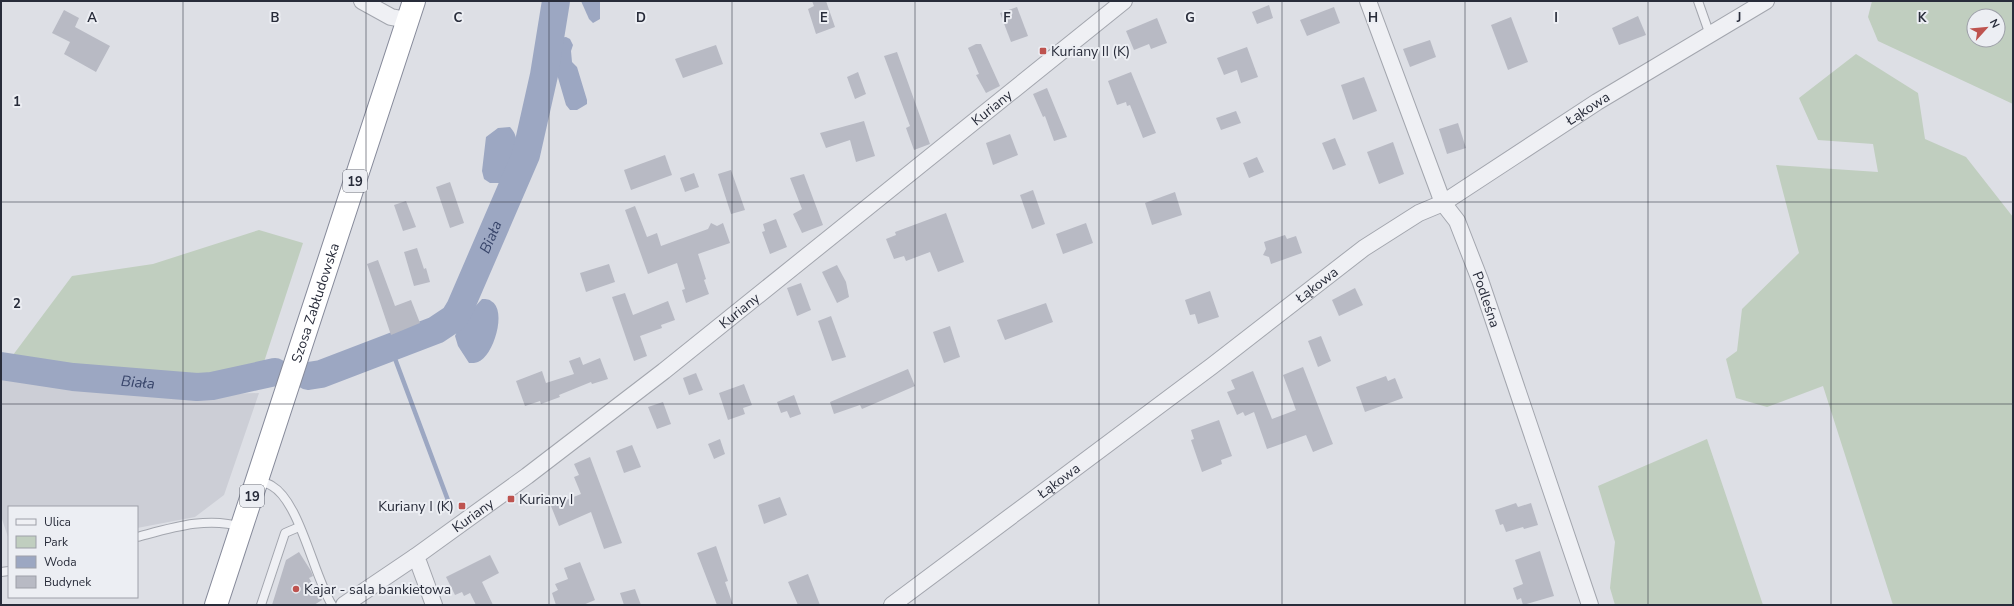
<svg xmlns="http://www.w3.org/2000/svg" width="2014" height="606" viewBox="0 0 2014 606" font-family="'Nunito Sans',sans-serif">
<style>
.built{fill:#ccced6}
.green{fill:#c0cebf;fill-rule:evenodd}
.water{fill:#9ca7c2}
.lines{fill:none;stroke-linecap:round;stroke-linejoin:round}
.stream{stroke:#9ca7c2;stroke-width:4.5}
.river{stroke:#9ca7c2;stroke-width:28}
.building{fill:#b8bac4}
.lane-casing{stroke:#a3a6ae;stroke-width:10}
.street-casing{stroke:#a3a6ae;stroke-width:18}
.highway-casing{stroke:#868a9a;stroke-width:24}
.lane{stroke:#eff0f4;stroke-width:8}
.street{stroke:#eff0f4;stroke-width:16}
.highway{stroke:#fff;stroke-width:22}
.grid{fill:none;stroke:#282c3a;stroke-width:1;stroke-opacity:0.55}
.poi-dot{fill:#be534f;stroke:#eceef3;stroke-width:1.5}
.labels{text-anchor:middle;stroke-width:4;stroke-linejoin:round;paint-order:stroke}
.shield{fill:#eceef3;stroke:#636672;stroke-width:1}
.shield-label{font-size:13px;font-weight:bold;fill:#282c3a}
.poi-label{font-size:14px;fill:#282c3a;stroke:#eceef3;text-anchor:start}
.street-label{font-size:14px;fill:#282c3a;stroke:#eceef3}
.water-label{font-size:15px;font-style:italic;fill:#374469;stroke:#eceef3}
.grid-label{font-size:13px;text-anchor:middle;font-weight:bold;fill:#282c3a;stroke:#eceef3;stroke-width:4;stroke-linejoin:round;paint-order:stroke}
</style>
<rect width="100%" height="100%" fill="#dddfe5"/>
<polygon class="built" points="1,375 195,395 259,393 224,495 195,517 137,528 137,507 9,507 9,540 1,516"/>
<g class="green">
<path d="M1872,1H2013V104L1878,41L1868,17ZM1974,16H1998V40H1974Z"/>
<polygon points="1856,54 1918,93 1925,139 1966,157 2013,217 2013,605 1893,605 1823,386 1767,407 1736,398 1726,359 1737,351 1742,309 1799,253 1776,165 1878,172 1873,144 1818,140 1799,98"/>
<polygon points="259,230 303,243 264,362 209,379 93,373 13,355 72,276 153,264"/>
<polygon points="1707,439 1763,605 1615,605 1610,588 1615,542 1598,486"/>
</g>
<g class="water">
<polygon points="581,1 600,1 600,19 593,23 589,19"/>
<polygon points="566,37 570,39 573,45 571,51 572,62 577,67 587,100 587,104 577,110 570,110 566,105 554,64 558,38"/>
<path d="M510,127C526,144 509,165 501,183H490L484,179L482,171L486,137L498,128Z"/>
<path d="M482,299C484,299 489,299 491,301C508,310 493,357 478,362C476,363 472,363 469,363L458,346L455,336L461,322Z"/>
</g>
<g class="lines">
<polyline class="stream" points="391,348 449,503"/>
<g class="river">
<path id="s1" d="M1,366L73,377L197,387L212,386L275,372"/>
<path id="s2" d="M308,376L321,374L436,330L454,318L460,308L526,155L544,75L556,1"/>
</g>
</g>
<g class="building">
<polygon points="812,1 826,1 835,27 816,34 808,9 814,6"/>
<polygon points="1269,5 1273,18 1257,24 1252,12"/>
<polygon points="1017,7 1028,36 1011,42 1000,13"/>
<polygon points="1334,7 1340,23 1307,36 1300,20"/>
<polygon points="64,10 79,18 75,27 110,46 96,72 64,54 70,42 52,33"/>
<polygon points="1638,16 1646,35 1619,45 1612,28"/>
<polygon points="1511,17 1528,62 1508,70 1491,25"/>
<polygon points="1157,18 1167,43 1151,49 1149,44 1134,50 1126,31"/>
<polygon points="1430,40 1436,57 1410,67 1403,49"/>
<polygon points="976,44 981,44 1000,86 986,93 976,75 979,74 968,48"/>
<polygon points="716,45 723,64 683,78 675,59"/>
<polygon points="1247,47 1258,77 1241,83 1237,70 1224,75 1217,58"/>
<polygon points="897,52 930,144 914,150 906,128 910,126 884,56"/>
<polygon points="858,72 866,94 855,99 847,77"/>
<polygon points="1131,72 1156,133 1143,138 1130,105 1127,106 1126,102 1117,105 1108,81"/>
<polygon points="1364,77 1377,111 1353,120 1341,85"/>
<polygon points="1047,88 1067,137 1054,141 1045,116 1043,117 1033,94"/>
<polygon points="1236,111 1241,123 1221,130 1216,118"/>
<polygon points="864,121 875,156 856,162 850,140 826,148 820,133"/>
<polygon points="1458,123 1466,148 1447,154 1439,129"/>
<polygon points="1010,134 1018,155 993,165 986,143"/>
<polygon points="1335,138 1346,165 1333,170 1322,143"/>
<polygon points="1393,142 1404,174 1379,184 1367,152"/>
<polygon points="665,155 672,175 631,190 624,170"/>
<polygon points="1257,157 1264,172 1249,178 1243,163"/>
<polygon points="731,170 745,210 731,214 718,174"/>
<polygon points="694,173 699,187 685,192 680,178"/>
<polygon points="804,174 823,225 802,233 793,214 802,209 790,178"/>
<polygon points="450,182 464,223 450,228 436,187"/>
<polygon points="1033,190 1045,224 1032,229 1020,195"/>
<polygon points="1175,192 1182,215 1152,225 1145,203"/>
<polygon points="406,201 416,227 403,231 394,205"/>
<polygon points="635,206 647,237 657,233 661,246 708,229 711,223 717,226 723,223 730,243 698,254 706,279 704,280 709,294 686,303 682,290 685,289 677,263 648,274 625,210"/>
<polygon points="946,213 964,262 938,272 930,252 906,261 904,256 894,259 886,239 896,235 895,232"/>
<polygon points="776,219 787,247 770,254 762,232 765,231 763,224"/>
<polygon points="1086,223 1093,243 1063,254 1056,234"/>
<polygon points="1285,235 1287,239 1296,236 1302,253 1271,264 1269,257 1263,255 1266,249 1264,242"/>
<polygon points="417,248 424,269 426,268 430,282 414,286 404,252"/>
<polygon points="378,260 395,306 411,300 420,323 391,335 367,264"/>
<polygon points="609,264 615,282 586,292 580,273"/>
<polygon points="837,265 846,282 849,297 837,303 822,272"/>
<polygon points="801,283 811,310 797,316 787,288"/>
<polygon points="1355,288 1363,305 1339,316 1332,300"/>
<polygon points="1210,291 1219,317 1198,324 1195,314 1190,315 1185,300"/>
<polygon points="625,293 633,315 668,301 675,320 661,325 662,328 640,336 647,356 634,361 612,297"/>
<polygon points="1046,303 1053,322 1005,340 997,320"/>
<polygon points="831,316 846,357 832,361 818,321"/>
<polygon points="950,326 960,357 944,363 933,332"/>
<polygon points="1321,336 1331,361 1318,367 1308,341"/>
<polygon points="580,357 583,365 600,358 608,379 592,384 591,382 559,395 560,397 541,404 540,401 525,406 516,381 542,371 546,383 574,374 569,361"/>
<polygon points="1303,367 1333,444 1313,452 1306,435 1267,449 1254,412 1245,416 1243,412 1237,415 1227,392 1235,389 1231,380 1253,371 1272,419 1296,410 1283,375"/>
<polygon points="908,369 915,386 862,409 860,405 834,414 830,402"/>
<polygon points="696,373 703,390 689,395 683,378"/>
<polygon points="1386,376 1388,381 1395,378 1403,398 1365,412 1356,387"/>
<polygon points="744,384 752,405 743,408 745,414 728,420 719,393"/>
<polygon points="794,395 801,414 790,418 787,411 781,413 777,402"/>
<polygon points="663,402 671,424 657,429 648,407"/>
<polygon points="1219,420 1232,456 1221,460 1222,464 1202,472 1191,440 1194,439 1191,430"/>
<polygon points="720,439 725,454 714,459 708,444"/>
<polygon points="632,445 641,467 624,473 616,451"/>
<polygon points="590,457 622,543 604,549 591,512 559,526 551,506 581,494 574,477 579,475 574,464"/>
<polygon points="780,497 787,515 764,524 758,505"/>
<polygon points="1516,503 1518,507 1531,503 1538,525 1524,529 1523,527 1506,532 1503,524 1500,525 1495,510"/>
<polygon points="716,546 728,581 725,582 733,605 717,605 697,553"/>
<polygon points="1540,551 1554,596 1523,605 1521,598 1517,600 1513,588 1523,584 1515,560"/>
<polygon points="299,552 311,571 313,576 309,578 322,600 314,605 272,605 286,560"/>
<polygon points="490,555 499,573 482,582 493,605 476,605 470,593 464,596 462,592 455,595 446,577"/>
<polygon points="580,562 595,600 583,605 556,605 552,593 558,590 555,584 568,579 564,568"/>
<polygon points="808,574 820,605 798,605 788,582"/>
<polygon points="635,589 641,605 624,605 620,593"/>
</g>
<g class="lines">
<defs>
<g id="lane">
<polyline points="1698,1 1710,35"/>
<path d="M257,481C262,482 268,483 272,486C300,502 314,577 332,605"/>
<path d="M137,537C171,528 207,516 242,527"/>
<polyline points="1,572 9,571"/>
<polyline points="261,605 285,533 299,527"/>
</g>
<g id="street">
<polyline points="362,1 391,17 407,20"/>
<path id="s3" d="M1368,1L1443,203L1457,221L1480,280L1590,605"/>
<polyline points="415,557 419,564 434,605"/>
<path id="s4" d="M344,605L415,557L527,476L664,371L1124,1"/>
<path id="s5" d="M892,605L1212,366L1364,248L1419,213L1443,203L1597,102L1766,1"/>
</g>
<g id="highway">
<path id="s6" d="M216,605L414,1"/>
</g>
</defs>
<use href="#lane" class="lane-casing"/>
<use href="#street" class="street-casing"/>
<use href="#highway" class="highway-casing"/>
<use href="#lane" class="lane"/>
<use href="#street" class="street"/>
<use href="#highway" class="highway"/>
</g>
<path class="grid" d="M183,1V605M366,1V605M549,1V605M732,1V605M915,1V605M1099,1V605M1282,1V605M1465,1V605M1648,1V605M1831,1V605M1,202H2013M1,404H2013"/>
<g class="poi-dot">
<rect x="1039" y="47" width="8" height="8" rx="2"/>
<rect x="507" y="495" width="8" height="8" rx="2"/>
<rect x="458" y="502" width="8" height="8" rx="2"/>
<circle cx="296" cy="589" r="4"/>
</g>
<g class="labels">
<g class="shield">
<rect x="343" y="170" width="24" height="22" rx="3"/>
<rect x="240" y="485" width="24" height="22" rx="3"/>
</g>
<g class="shield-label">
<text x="355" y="186">19</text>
<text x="252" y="501">19</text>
</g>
<g class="poi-label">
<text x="1051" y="56">Kuriany II (K)</text>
<text x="519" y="504">Kuriany I</text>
<text x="454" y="511" text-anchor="end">Kuriany I (K)</text>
<text x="304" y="594">Kajar - sala bankietowa</text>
</g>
<g class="street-label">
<text dy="5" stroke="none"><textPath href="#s4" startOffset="817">Kuriany</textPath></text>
<text dy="5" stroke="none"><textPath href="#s5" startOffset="856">Łąkowa</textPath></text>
<text dy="5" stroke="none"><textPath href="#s5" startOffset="532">Łąkowa</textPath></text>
<text dy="5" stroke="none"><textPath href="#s3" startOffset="322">Podleśna</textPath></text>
<text dy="5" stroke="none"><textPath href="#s6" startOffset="318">Szosa Zabłudowska</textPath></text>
<text dy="5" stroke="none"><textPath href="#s4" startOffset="493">Kuriany</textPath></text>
<text dy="5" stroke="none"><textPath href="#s5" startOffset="208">Łąkowa</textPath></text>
<text dy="5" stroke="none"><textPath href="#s4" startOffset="157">Kuriany</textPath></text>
</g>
<g class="water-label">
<text dy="5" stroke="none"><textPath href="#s2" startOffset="247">Biała</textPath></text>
<text dy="5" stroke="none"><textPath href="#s1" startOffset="138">Biała</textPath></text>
</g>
</g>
<g class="grid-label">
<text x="92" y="22">A</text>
<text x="275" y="22">B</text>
<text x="458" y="22">C</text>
<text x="641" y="22">D</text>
<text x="824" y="22">E</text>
<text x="1007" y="22">F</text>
<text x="1190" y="22">G</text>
<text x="1373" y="22">H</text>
<text x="1556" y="22">I</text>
<text x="1739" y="22">J</text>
<text x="1922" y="22">K</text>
<text x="17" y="106">1</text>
<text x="17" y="308">2</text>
</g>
<rect width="2014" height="606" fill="none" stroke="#282c3a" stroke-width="4"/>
<rect x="8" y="506" width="130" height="92" fill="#eceef3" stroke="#9ea0a9"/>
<rect x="16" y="519" width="20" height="6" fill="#eff0f4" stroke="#9ea0a9"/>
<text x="44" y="526" font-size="12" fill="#282c3a">Ulica</text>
<rect x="16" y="536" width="20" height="12" fill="#c0cebf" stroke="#9ea0a9"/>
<text x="44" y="546" font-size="12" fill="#282c3a">Park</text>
<rect x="16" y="556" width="20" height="12" fill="#9ca7c2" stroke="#9ea0a9"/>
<text x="44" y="566" font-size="12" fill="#282c3a">Woda</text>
<rect x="16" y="576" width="20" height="12" fill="#b8bac4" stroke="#9ea0a9"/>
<text x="44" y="586" font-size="12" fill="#282c3a">Budynek</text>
<g transform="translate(1986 28) rotate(63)"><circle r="19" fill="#eceef3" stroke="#9ea0a9"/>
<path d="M0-3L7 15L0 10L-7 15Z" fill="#be534f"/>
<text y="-6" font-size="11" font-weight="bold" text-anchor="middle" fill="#282c3a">N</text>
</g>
</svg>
